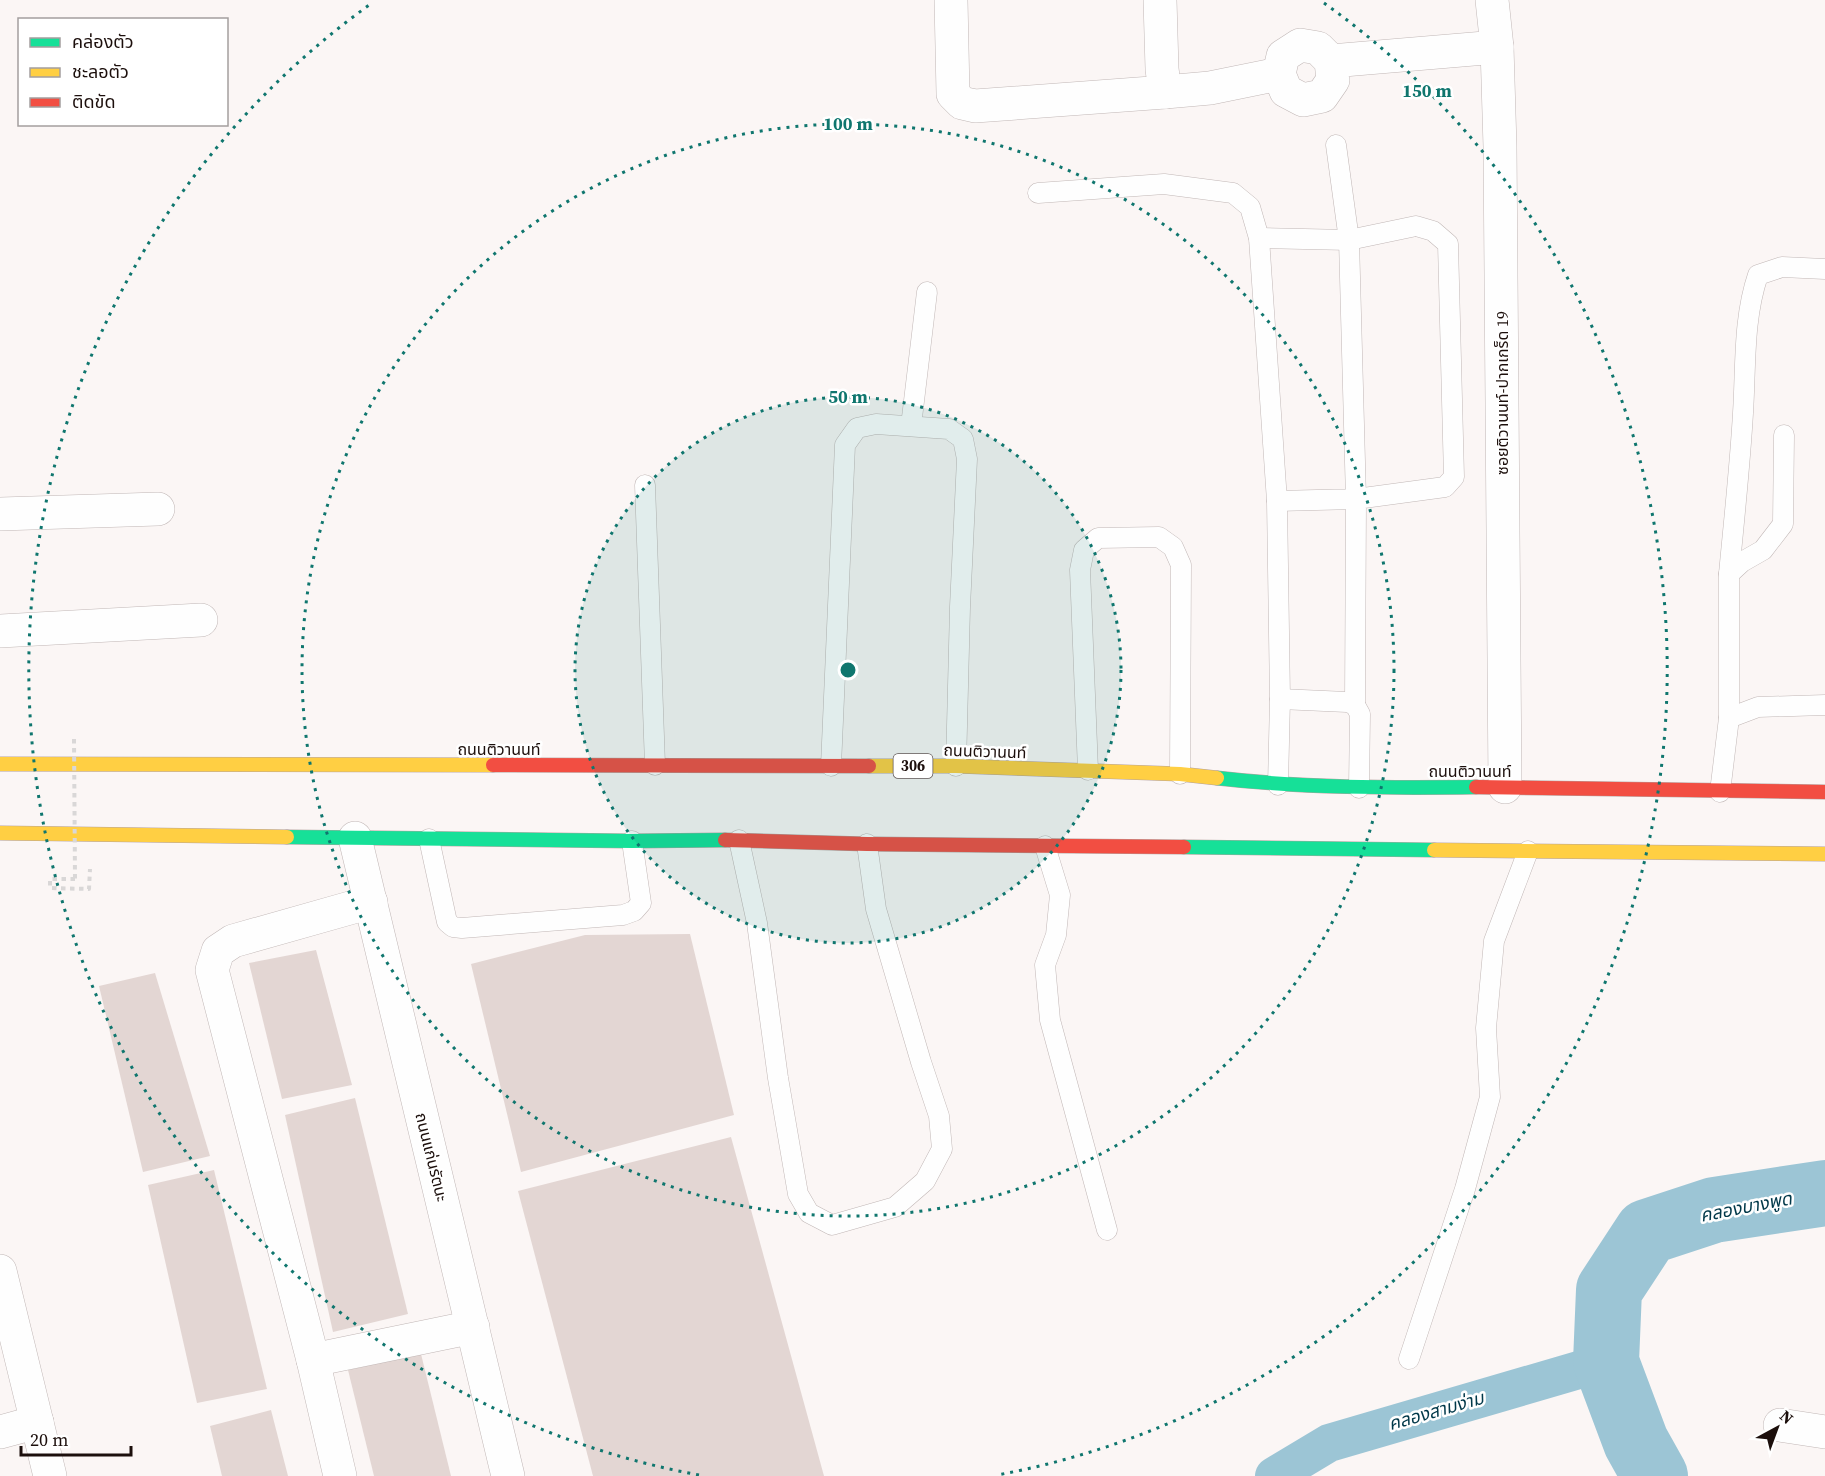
<svg xmlns="http://www.w3.org/2000/svg" width="1825" height="1476" viewBox="0 0 1825 1476" font-family="'Source Serif 4','Noto Sans Thai',serif">
<style>
.lines{fill:none;stroke-linecap:round;stroke-linejoin:round}
.canal{stroke:#9cc5d5;stroke-width:38}
.river{stroke:#9cc5d5;stroke-width:66}
.building{fill:#e3d6d3}
.lane-casing{stroke:#c1b7b6;stroke-width:21}
.street-casing{stroke:#c1b7b6;stroke-width:34}
.fast-casing{stroke:#b4a19e;stroke-width:15}
.slow-casing{stroke:#b4a19e;stroke-width:15}
.jam-casing{stroke:#b4a19e;stroke-width:15}
.path{stroke:#d9d7d7;stroke-width:4;stroke-dasharray:4.5 4.5;stroke-linecap:butt}
.lane{stroke:#fefefe;stroke-width:20}
.street{stroke:#fefefe;stroke-width:33}
.fast{stroke:#16e098;stroke-width:14}
.slow{stroke:#ffcf43;stroke-width:14}
.jam{stroke:#f24e42;stroke-width:14}
.path-bridge{stroke:#d9d7d7;stroke-width:4;stroke-dasharray:4.5 4.5;stroke-linecap:butt}
.ring{fill:none;stroke:#0f766e;stroke-width:3;stroke-dasharray:3 6}
.labels{text-anchor:middle;stroke-width:5;stroke-linejoin:round;paint-order:stroke}
.shield{fill:#fff;stroke:#605755;stroke-width:1.5}
.shield-label{font-size:15px;font-weight:bold;fill:#1c0f0c}
.street-label{font-size:16px;fill:#1c0f0c;stroke:#fff}
.water-label{font-size:18px;font-style:italic;fill:#003849;stroke:#fff}
.centre{fill:#0f766e;stroke:#fff;stroke-width:3}
.ring-label{font-size:18px;text-anchor:middle;font-weight:bold;fill:#0f766e;stroke:#fff;stroke-width:5;stroke-linejoin:round;paint-order:stroke}
</style>
<rect width="100%" height="100%" fill="#fbf6f5"/>
<g class="lines">
<polyline class="canal" points="1274,1476 1329,1443 1606,1362"/>
<polyline class="river" points="1655,1476 1636,1442 1606,1362 1609,1290 1647,1232 1714,1210 1825,1193"/>
</g>
<g class="building">
<polygon points="690,934 734,1115 521,1172 471,964 585,935"/>
<polygon points="316,950 352,1085 282,1099 249,963"/>
<polygon points="155,973 210,1156 143,1172 99,986"/>
<polygon points="355,1098 408,1314 333,1332 285,1115"/>
<polygon points="731,1137 824,1476 593,1476 518,1191"/>
<polygon points="214,1170 267,1389 197,1403 148,1185"/>
<polygon points="421,1354 451,1476 374,1476 348,1370"/>
<polygon points="271,1410 288,1476 222,1476 210,1426"/>
</g>
<g class="lines">
<defs>
<g id="lane">
<polyline points="1038,193 1164,184 1233,193 1250,207 1259,238 1277,501 1280,699"/>
<polyline points="1259,238 1349,240 1416,226 1433,231 1448,244 1454,477 1445,487 1356,499 1355,705"/>
<polyline points="911,426 927,292"/>
<polyline points="645,485 655,765"/>
<polyline points="1277,501 1356,499 1349,240 1336,145"/>
<path d="M1729,574C1734,520 1740,466 1743,413C1746,367 1743,319 1758,275L1782,267L1825,269"/>
<polyline points="1729,718 1729,574 1742,562 1763,550 1783,524 1784,435"/>
<polyline points="831,766 845,445 857,428 876,424 949,429 963,439 967,459 960,607 956,766"/>
<polyline points="1088,770 1080,570 1084,550 1098,538 1159,537 1173,547 1181,565 1180,774"/>
<polyline points="1278,785 1280,699 1347,702 1355,705 1360,714 1359,788"/>
<polyline points="1720,792 1729,718 1758,707 1825,705"/>
<polyline points="429,839 447,922 453,927 462,928 623,915 634,911 641,903 632,841"/>
<polyline points="739,840 757,923 778,1078 798,1194 809,1213 832,1225 895,1207 925,1181 942,1149 939,1116 921,1062 876,909 867,844"/>
<polyline points="1045,846 1060,895 1056,935 1045,965 1050,1020 1107,1230"/>
<polyline points="1409,1359 1465,1189 1490,1097 1486,1028 1494,941 1528,851"/>
</g>
<g id="street">
<polyline points="951,0 953,94 962,103 975,106 1165,92 1162,69 1160,0"/>
<polyline points="1492,0 1497,47 1500,147 1505,787"/>
<polyline points="1331,61 1333,80 1322,96 1303,100 1286,91 1279,74 1283,56 1300,45 1318,48 1331,61 1497,47"/>
<polyline points="1165,92 1210,88 1279,74"/>
<polyline points="0,514 158,509"/>
<polyline points="0,631 201,620"/>
<polyline points="355,838 508,1476"/>
<polyline points="0,1271 50,1476"/>
<polyline points="313,1360 473,1327"/>
<polyline points="1780,1425 1825,1432"/>
<polyline points="0,1432 37,1422"/>
<polyline points="340,1476 313,1360 212,970 218,951 233,941 371,902"/>
</g>
<g id="fast">
<path d="M1217,778C1303,788 1389,788 1476,787"/>
<polyline points="287,837 632,841 725,840"/>
<polyline points="1184,847 1434,850"/>
</g>
<g id="slow">
<polyline points="0,764 493,765"/>
<polyline points="869,766 956,766 1180,774 1217,778"/>
<polyline points="0,833 287,837"/>
<polyline points="1434,850 1825,854"/>
</g>
<g id="jam">
<polyline points="493,765 869,766"/>
<polyline points="1476,787 1825,792"/>
<polyline points="725,840 867,844 1184,847"/>
</g>
</defs>
<use href="#lane" class="lane-casing"/>
<use href="#street" class="street-casing"/>
<use href="#fast" class="fast-casing"/>
<use href="#slow" class="slow-casing"/>
<use href="#jam" class="jam-casing"/>
<polyline class="path" points="75,879 50,879 50,888 89,889 90,869"/>
<use href="#lane" class="lane"/>
<use href="#street" class="street"/>
<use href="#fast" class="fast"/>
<use href="#slow" class="slow"/>
<use href="#jam" class="jam"/>
<polyline class="path-bridge" points="74,739 75,879"/>
</g>
<circle cx="848" cy="670" r="273" fill="#0f766e" fill-opacity=".12"/>
<g class="ring">
<circle cx="848" cy="670" r="273"/>
<circle cx="848" cy="670" r="546"/>
<path d="M699 1475A819 819 0 0 1 372 3M1324 3A819 819 0 0 1 997 1475"/>
</g>
<g class="labels">
<rect class="shield" x="893.5" y="754" width="39" height="24" rx="4.5"/>
<g class="shield-label">
<text x="913" y="771">306</text>
</g>
<g class="street-label">
<text transform="translate(1502 393) rotate(-90)" y="6">ซอยติวานนท์-ปากเกร็ด 19</text>
<text x="499" y="755">ถนนติวานนท์</text>
<text transform="translate(985 751) rotate(2)" y="6">ถนนติวานนท์</text>
<text x="1470" y="777">ถนนติวานนท์</text>
<text transform="translate(432 1157) rotate(76)" y="6">ถนนแก่นรัตนะ</text>
</g>
<g class="water-label">
<text transform="translate(1746 1207) rotate(-11)" y="6">คลองบางพูด</text>
<text transform="translate(1436 1411) rotate(-16)" y="6">คลองสามง่าม</text>
</g>
</g>
<circle cx="848" cy="670" r="9" class="centre"/>
<g class="ring-label">
<text x="1427" y="97">150 m</text>
<text x="848" y="130">100 m</text>
<text x="848" y="403">50 m</text>
</g>
<rect x="18" y="18" width="210" height="108" fill="#ffffff" stroke="#a49f9e" stroke-width="1.5"/>
<rect x="30" y="38" width="30" height="9" fill="#16e098" stroke="#a49f9e" stroke-width="1.5"/>
<text x="72" y="48" font-size="18" fill="#1c0f0c">คล่องตัว</text>
<rect x="30" y="68" width="30" height="9" fill="#ffcf43" stroke="#a49f9e" stroke-width="1.5"/>
<text x="72" y="78" font-size="18" fill="#1c0f0c">ชะลอตัว</text>
<rect x="30" y="98" width="30" height="9" fill="#f24e42" stroke="#a49f9e" stroke-width="1.5"/>
<text x="72" y="108" font-size="18" fill="#1c0f0c">ติดขัด</text>
<g transform="translate(1777 1428) rotate(41)" stroke="#ffffff" stroke-width="4.5" paint-order="stroke">
<path d="M0-4.5L10 22L0 15L-10 22Z" fill="#1c0f0c"/>
<text y="-9" font-size="16" font-weight="bold" text-anchor="middle" fill="#1c0f0c">N</text>
</g>
<path d="M21 1446v9h110v-9" fill="none" stroke="#1c0f0c" stroke-width="3"/>
<text x="30" y="1446" font-size="18" fill="#1c0f0c" stroke="#ffffff" stroke-width="4.5" paint-order="stroke">20 m</text>
</svg>
